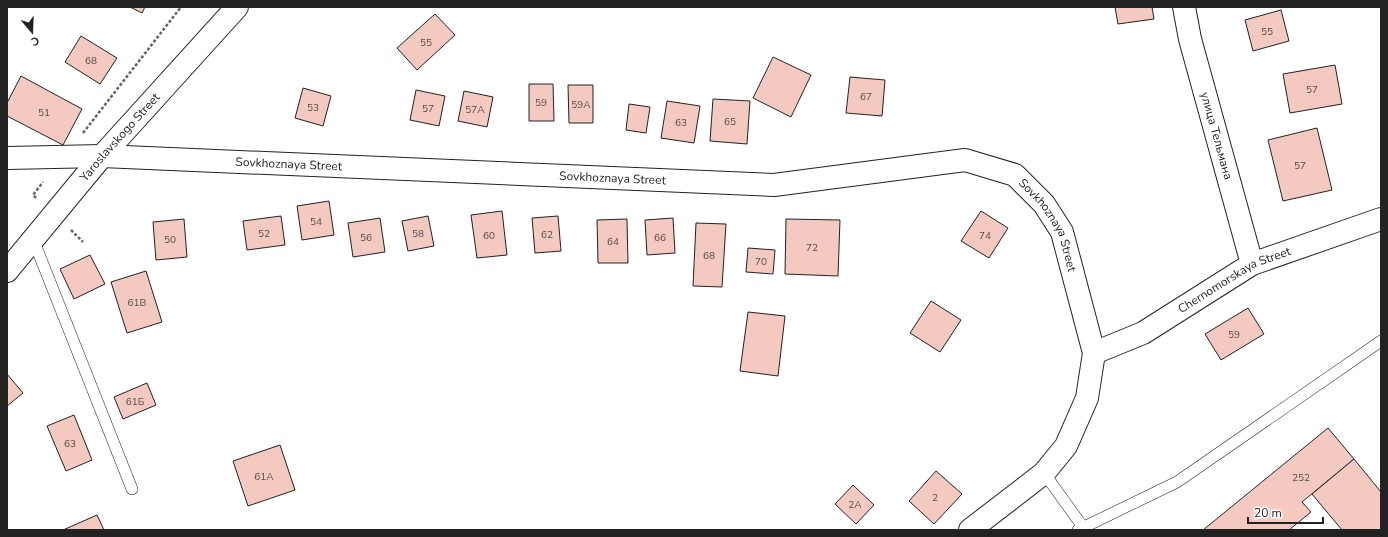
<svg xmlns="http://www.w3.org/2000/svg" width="1388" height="537" viewBox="0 0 1388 537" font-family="'Nunito Sans',sans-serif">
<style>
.building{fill:#f3c9c0;stroke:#222}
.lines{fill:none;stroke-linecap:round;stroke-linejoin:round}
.service-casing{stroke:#222;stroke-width:12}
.minor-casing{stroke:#222;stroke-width:24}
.tertiary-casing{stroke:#222;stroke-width:24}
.path{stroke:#646464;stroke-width:2.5;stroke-dasharray:3 2;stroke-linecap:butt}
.service{stroke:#fff;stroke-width:11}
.minor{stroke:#fff;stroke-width:22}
.tertiary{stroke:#fff;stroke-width:22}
.labels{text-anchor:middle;stroke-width:3;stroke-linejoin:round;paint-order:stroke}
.number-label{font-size:10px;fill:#564c4a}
.street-label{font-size:12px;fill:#222;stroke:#fff}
</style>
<rect width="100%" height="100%" fill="#fff"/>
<g class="building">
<polygon points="130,7 145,7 142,13"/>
<polygon points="1115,7 1152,7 1154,19 1118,24"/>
<polygon points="1281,10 1289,41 1253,51 1245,20"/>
<polygon points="435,14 455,35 417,70 397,48"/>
<polygon points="81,36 117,58 100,84 65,62"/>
<polygon points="773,57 811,75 791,117 753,98"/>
<polygon points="1335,65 1342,104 1290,113 1283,74"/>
<polygon points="21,76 82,109 63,145 7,116 7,103"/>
<polygon points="850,77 885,80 882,116 846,113"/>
<polygon points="529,84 553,84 554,121 529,121"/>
<polygon points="568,85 593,85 593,123 569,123"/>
<polygon points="303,88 331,96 323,126 295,118"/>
<polygon points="416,90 445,96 439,126 410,120"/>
<polygon points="464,91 493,97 487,127 458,121"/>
<polygon points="713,99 750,101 747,144 710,141"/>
<polygon points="667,101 700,106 694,143 661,138"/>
<polygon points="629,104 650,107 646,133 626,130"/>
<polygon points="1317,128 1332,190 1283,201 1268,140"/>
<polygon points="329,201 334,235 302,240 297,206"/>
<polygon points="502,211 507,255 477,258 471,215"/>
<polygon points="981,211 1008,228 989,258 961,241"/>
<polygon points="281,216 285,245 247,250 243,221"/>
<polygon points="428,216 434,246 408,251 402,221"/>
<polygon points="558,216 561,251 535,253 532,218"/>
<polygon points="380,218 385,252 353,257 348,223"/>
<polygon points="673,218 675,253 647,255 645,220"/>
<polygon points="184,219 187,257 156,260 153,222"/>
<polygon points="627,219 628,263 598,263 597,220"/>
<polygon points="786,219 840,220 838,276 785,274"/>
<polygon points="696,223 726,224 722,287 693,286"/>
<polygon points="748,248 775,250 773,274 746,272"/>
<polygon points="90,255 105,284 74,299 60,269"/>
<polygon points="146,271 162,322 127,333 111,282"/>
<polygon points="931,301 961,320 940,352 910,333"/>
<polygon points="1248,308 1264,334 1221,360 1205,334"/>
<polygon points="748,312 785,316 778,376 740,371"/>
<polygon points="7,374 23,393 7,406"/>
<polygon points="147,383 156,405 123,419 114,397"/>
<polygon points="74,415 92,460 66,471 47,426"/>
<polygon points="1328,428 1354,459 1302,502 1311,512 1289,530 1203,530"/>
<polygon points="280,445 295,490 248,506 233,461"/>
<polygon points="1354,459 1381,492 1381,530 1342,530 1312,494"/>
<polygon points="936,471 962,494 934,524 909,501"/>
<polygon points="853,485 874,505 856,524 835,504"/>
<polygon points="97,515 104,530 63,530"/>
</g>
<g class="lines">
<defs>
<g id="service">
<polyline points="33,239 132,489"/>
<polyline points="1044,473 1083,527"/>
<polyline points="1078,530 1177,482 1381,341"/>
</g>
<g id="minor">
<path id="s1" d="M1184,7L1190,39L1252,264"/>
<path id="s2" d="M7,158L102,156L774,185L965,160L1015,175L1044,204L1062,232L1094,353L1087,398L1066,446L1044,473L970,530"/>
<path id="s3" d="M1094,353L1143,333L1252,264L1381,219"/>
</g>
<g id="tertiary">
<path id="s4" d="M7,271L102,156L237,7"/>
</g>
</defs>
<use href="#service" class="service-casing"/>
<use href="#minor" class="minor-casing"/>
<use href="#tertiary" class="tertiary-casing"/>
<g class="path">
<polyline points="83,133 181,7"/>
<polyline points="36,198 33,195 43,182"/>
<polyline points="71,230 83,242"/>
</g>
<use href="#service" class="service"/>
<use href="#minor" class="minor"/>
<use href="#tertiary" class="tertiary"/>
</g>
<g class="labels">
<g class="number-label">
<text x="1267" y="35">55</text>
<text x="426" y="46">55</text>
<text x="91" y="64">68</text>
<text x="1312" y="93">57</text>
<text x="866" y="100">67</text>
<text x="541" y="106">59</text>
<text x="581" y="108">59А</text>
<text x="313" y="111">53</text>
<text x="428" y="112">57</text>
<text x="475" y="113">57А</text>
<text x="44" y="116">51</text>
<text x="730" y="125">65</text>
<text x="681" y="126">63</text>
<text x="1300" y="169">57</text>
<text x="316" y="225">54</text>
<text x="264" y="237">52</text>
<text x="418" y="237">58</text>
<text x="547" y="238">62</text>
<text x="489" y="239">60</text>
<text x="985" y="239">74</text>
<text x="366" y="241">56</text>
<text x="660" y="241">66</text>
<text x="170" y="243">50</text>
<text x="613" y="245">64</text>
<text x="812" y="251">72</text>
<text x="709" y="259">68</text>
<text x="761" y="265">70</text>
<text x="137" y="306">61В</text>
<text x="1234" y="338">59</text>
<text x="135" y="405">61Б</text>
<text x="70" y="447">63</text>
<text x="264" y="480">61А</text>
<text x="1301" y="481">252</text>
<text x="935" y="501">2</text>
<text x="855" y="508">2А</text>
</g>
<g class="street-label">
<text dy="4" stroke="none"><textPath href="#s1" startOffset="133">улица Тельмана</textPath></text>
<text dy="4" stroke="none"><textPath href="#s4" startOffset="175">Yaroslavskogo Street</textPath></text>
<text dy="4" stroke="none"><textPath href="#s2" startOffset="282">Sovkhoznaya Street</textPath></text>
<text dy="4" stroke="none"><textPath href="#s2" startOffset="606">Sovkhoznaya Street</textPath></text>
<text dy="4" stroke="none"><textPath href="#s2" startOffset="1074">Sovkhoznaya Street</textPath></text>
<text dy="4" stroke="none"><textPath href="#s3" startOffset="159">Chernomorskaya Street</textPath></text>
</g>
</g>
<rect width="1388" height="537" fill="none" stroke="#222222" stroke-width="16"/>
<g transform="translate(32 32) rotate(161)" stroke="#ffffff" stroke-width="3" paint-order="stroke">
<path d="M0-3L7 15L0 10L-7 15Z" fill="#222222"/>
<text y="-6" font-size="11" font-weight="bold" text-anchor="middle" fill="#222222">С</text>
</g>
<path d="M1248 517v6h75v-6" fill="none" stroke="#222222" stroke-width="2"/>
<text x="1254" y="517" font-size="12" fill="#222222" stroke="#ffffff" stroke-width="3" paint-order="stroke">20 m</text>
</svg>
